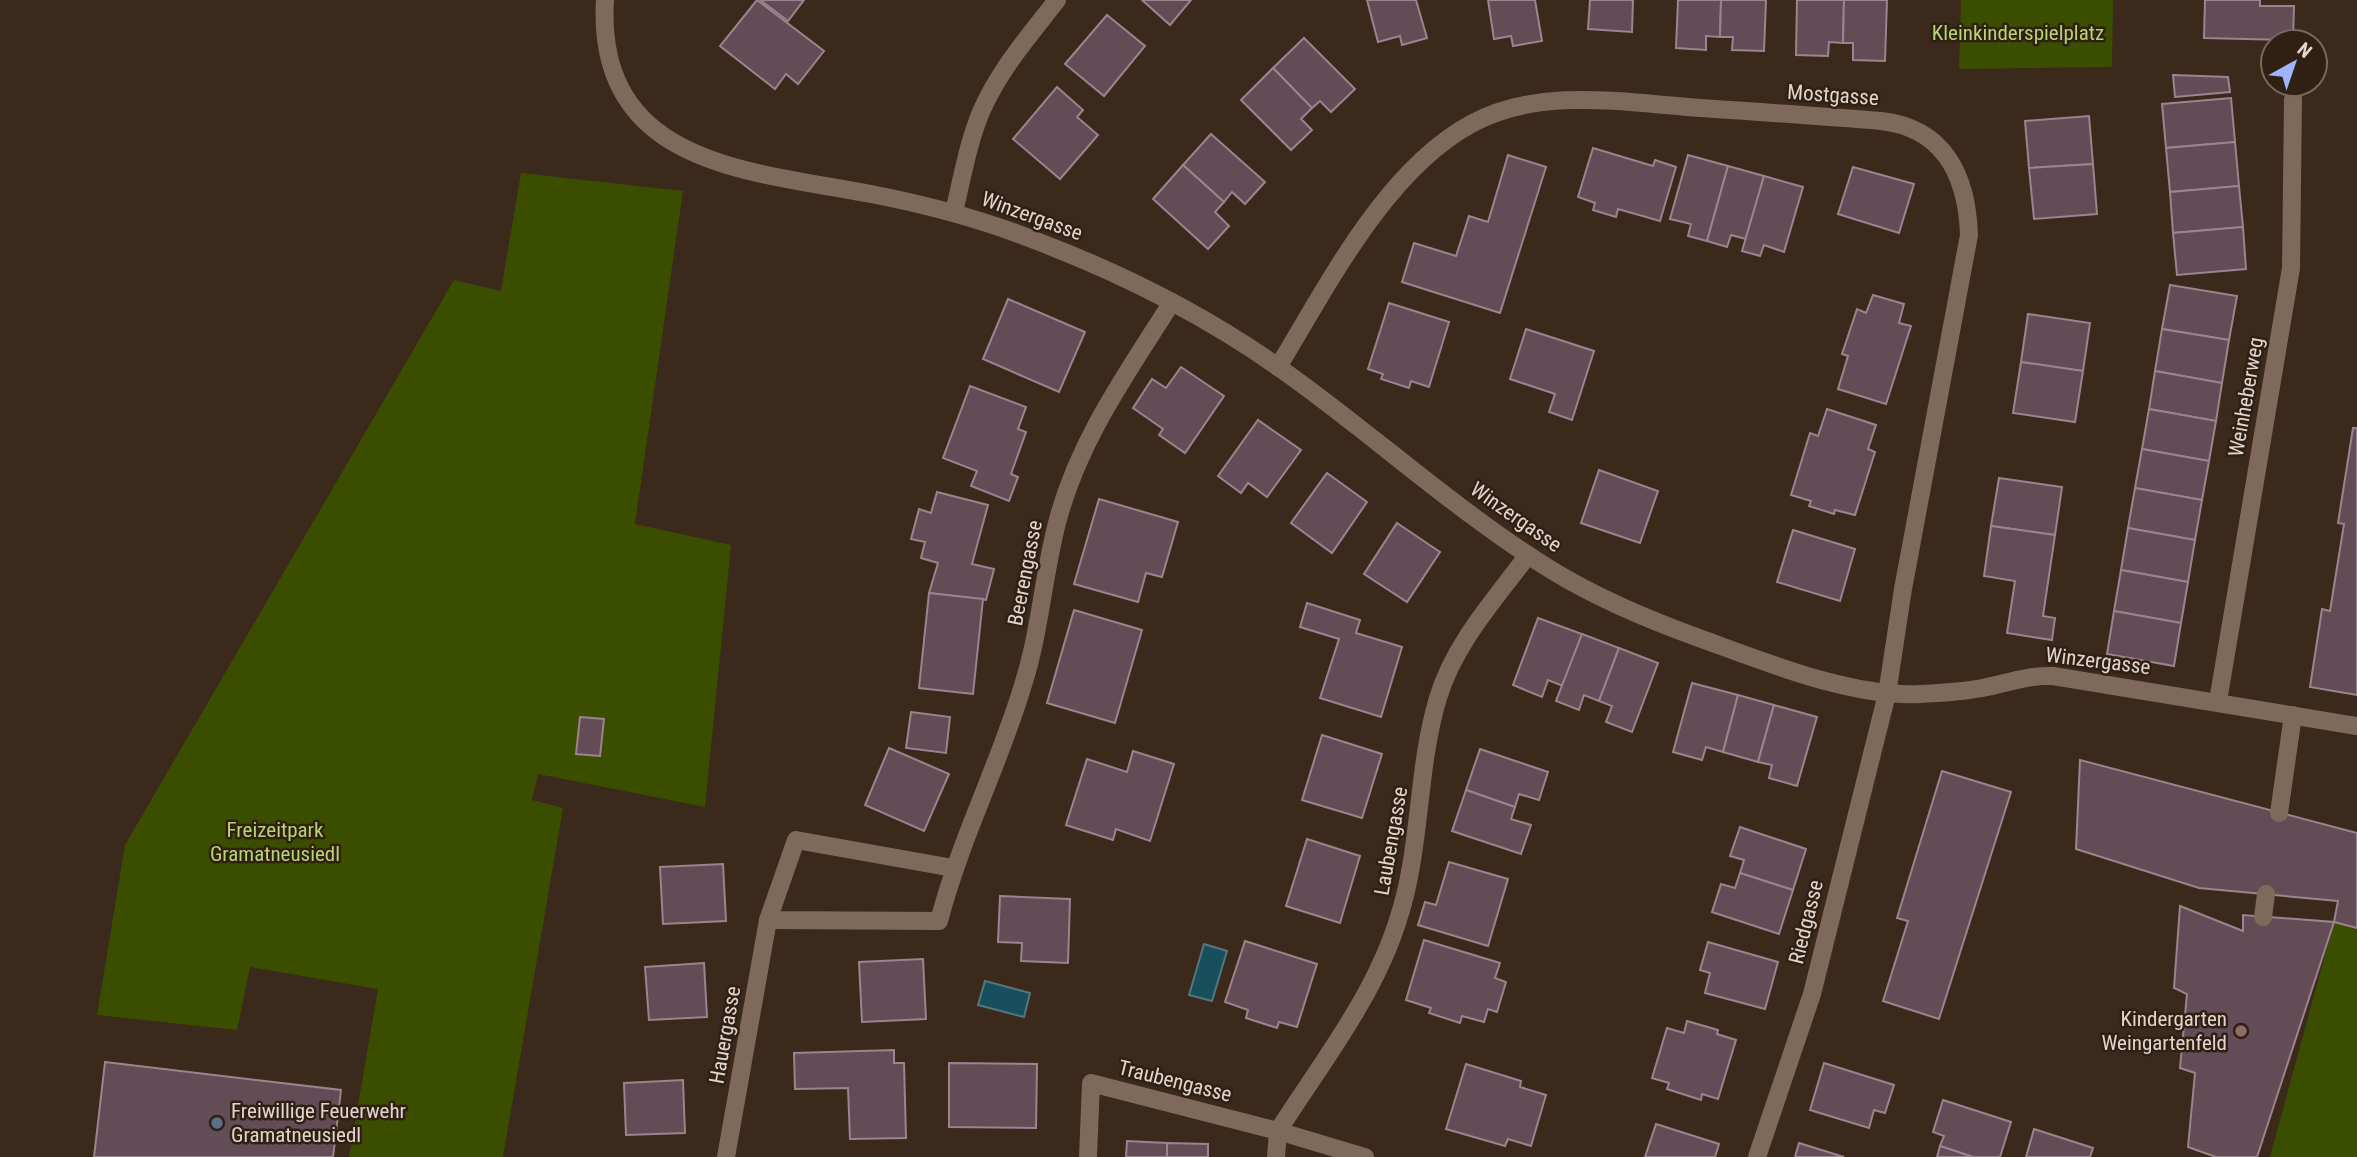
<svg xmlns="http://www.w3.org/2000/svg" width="2357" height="1157" viewBox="0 0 2357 1157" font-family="'Roboto Condensed',sans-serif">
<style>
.green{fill:#3b4e00}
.water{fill:#184f5c;stroke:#54777e;stroke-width:2}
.building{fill:#634c56;stroke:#9c838e;stroke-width:2}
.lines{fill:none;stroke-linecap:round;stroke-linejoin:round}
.lane{stroke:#7e695b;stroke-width:18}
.street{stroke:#7e695b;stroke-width:18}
.education-dot{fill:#8d6e63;stroke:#302013;stroke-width:2.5}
.service-dot{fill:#5c6f8a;stroke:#302013;stroke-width:2.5}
.labels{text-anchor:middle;stroke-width:5;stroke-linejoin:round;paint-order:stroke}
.park-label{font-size:21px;fill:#b6d572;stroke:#302013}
.street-label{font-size:21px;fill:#e1d5cd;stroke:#302013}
.poi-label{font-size:21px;fill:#e1d5cd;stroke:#302013;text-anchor:end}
</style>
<rect width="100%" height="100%" fill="#3b291c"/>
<g class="green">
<polygon points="1961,0 2113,0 2112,67 1959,69"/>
<polygon points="521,173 683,191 635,524 731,545 705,807 538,774 532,800 563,808 503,1157 349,1157 378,989 250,967 237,1030 97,1015 125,845 454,280 501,291"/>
<polygon points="2334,922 2357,928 2357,1157 2270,1157"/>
</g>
<g class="water">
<polygon points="1204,944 1227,951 1212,1001 1189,995"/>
<polygon points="985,981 1030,993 1024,1017 978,1005"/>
</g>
<g class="building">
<polygon points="757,0 824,51 798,84 786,74 775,89 720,46"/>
<polygon points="760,0 804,0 788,21"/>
<polygon points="1142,0 1191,0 1170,25"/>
<polygon points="1367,0 1416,0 1427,38 1402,45 1400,36 1378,42"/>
<polygon points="1488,0 1535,0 1542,41 1513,46 1511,36 1494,39"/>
<polygon points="1590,0 1633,0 1632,32 1588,29"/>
<polygon points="1678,0 1721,0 1720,37 1706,36 1706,50 1676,48"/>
<polygon points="1721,0 1766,0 1764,51 1732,50 1733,37 1720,37"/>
<polygon points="1797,0 1844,0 1843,43 1829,42 1828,56 1796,55"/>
<polygon points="1844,0 1887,0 1885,61 1853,60 1853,43 1843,43"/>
<polygon points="2205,0 2260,0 2260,6 2294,6 2293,40 2204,38"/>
<polygon points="1107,15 1145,46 1104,96 1065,64"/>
<polygon points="1304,38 1355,89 1331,112 1320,101 1312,108 1273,68"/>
<polygon points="1273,68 1312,108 1301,119 1312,130 1291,150 1241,100"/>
<polygon points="2173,75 2228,77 2230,92 2175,97"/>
<polygon points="1057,87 1083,110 1077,117 1098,135 1060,179 1013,139"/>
<polygon points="2231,98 2235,142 2166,148 2162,104"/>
<polygon points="2089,116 2093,164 2029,168 2025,121"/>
<polygon points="1211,134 1265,182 1245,204 1232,192 1224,202 1183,165"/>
<polygon points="2235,142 2239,186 2170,192 2166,148"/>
<polygon points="1593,148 1653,166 1655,160 1676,167 1660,221 1618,209 1616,217 1593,210 1595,203 1578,197"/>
<polygon points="1508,155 1546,167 1500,313 1402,282 1414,243 1456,256 1469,216 1488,222"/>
<polygon points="1688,155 1728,166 1707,241 1688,236 1691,224 1670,219"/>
<polygon points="2093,164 2097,214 2034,219 2029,168"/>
<polygon points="1183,165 1224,202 1215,212 1229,226 1208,249 1153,199"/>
<polygon points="1728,166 1764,176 1746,239 1731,235 1727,247 1707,241"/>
<polygon points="1853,167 1914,184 1899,233 1838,214"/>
<polygon points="1764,176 1803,187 1784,252 1764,245 1760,256 1742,251"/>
<polygon points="2239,186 2243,227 2173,233 2170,192"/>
<polygon points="2243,227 2246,269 2177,275 2173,233"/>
<polygon points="2170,285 2237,296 2229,340 2162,329"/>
<polygon points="1873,295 1904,304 1899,323 1911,326 1886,404 1838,389 1848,356 1842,354 1857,309 1866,313"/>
<polygon points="1008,299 1085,332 1059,392 983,359"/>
<polygon points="1389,303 1449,322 1429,387 1411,381 1409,388 1381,379 1383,374 1368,369"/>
<polygon points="2028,314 2090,323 2083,371 2021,362"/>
<polygon points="1526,329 1594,351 1572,420 1549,412 1555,394 1510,379"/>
<polygon points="2162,329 2229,340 2222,383 2155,371"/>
<polygon points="2021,362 2083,371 2075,422 2013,413"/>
<polygon points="1181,367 1224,396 1185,453 1159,435 1163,429 1133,408 1152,379 1166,388"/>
<polygon points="2155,371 2222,383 2216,421 2149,409"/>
<polygon points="970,386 1026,407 1018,429 1026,432 1011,474 1018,477 1009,501 971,486 977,471 943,458"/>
<polygon points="1827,409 1876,425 1868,449 1875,452 1855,515 1835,510 1834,514 1809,506 1811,501 1791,495 1810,433 1818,436"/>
<polygon points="2149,409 2216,421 2209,461 2142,449"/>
<polygon points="1258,420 1301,450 1267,497 1248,483 1241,493 1218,476"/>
<polygon points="2353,428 2357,428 2357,695 2310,687 2322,609 2330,611 2344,524 2338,523"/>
<polygon points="2142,449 2209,461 2202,500 2135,488"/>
<polygon points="1599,470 1658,491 1640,543 1581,523"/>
<polygon points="1327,473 1367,502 1332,553 1291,523"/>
<polygon points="1999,478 2062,487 2055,535 1991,526"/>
<polygon points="2135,488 2202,500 2195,540 2128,528"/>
<polygon points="937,492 988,505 972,564 994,569 986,600 929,593 938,563 921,558 925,542 911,539 919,509 931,513"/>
<polygon points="1099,499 1178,522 1162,577 1146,573 1138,602 1074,584"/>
<polygon points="1397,523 1440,552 1407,602 1364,574"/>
<polygon points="1991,526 2055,535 2043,616 2055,618 2052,640 2007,633 2015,581 1984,576"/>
<polygon points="2128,528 2195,540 2188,582 2121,570"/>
<polygon points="1793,530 1855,549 1840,601 1777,582"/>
<polygon points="2121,570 2188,582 2181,623 2114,611"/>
<polygon points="929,593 983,599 973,694 919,688"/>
<polygon points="1307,603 1360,620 1356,633 1402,647 1381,717 1320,698 1339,639 1300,627"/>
<polygon points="1074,610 1142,630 1115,723 1047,703"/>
<polygon points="2114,611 2181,623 2174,666 2107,654"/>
<polygon points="1538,618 1582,634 1563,686 1548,680 1542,697 1513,685"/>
<polygon points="1582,634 1619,648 1599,701 1584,695 1579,710 1556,701"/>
<polygon points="1619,648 1658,663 1632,732 1606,722 1612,706 1599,701"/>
<polygon points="1692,683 1738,695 1723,752 1706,747 1702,760 1673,752"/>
<polygon points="1738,695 1774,705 1758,762 1723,752"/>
<polygon points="1774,705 1817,717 1797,786 1769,778 1772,765 1758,762"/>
<polygon points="911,712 950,717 946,753 906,748"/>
<polygon points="580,717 604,719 600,756 576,754"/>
<polygon points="1322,735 1382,754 1362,818 1302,800"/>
<polygon points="889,748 949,774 924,831 865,805"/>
<polygon points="1480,749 1548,772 1539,800 1519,794 1515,807 1466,790"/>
<polygon points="1133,751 1174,764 1150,841 1116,829 1113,840 1066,825 1087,759 1127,772"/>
<polygon points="2080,760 2357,833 2357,928 2334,922 2338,901 2199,888 2076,849"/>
<polygon points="1942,771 2011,792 1939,1019 1883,1001 1908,921 1897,918"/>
<polygon points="1466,790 1515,807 1511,819 1531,825 1521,854 1452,831"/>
<polygon points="1740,827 1806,849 1793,890 1740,873 1744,860 1730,856"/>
<polygon points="1307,839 1360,856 1340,923 1286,906"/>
<polygon points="1449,862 1508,879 1488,946 1418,925 1425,902 1436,905"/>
<polygon points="723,864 726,921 663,924 660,867"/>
<polygon points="1740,873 1793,890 1779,934 1712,912 1721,884 1735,888"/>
<polygon points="1000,896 1070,899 1068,963 1021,961 1022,943 998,942"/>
<polygon points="2180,906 2243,931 2243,915 2334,922 2257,1157 2216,1157 2188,1147 2195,1073 2180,1068 2187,994 2174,988"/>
<polygon points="1424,940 1500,963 1495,978 1506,982 1497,1012 1488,1009 1484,1022 1462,1016 1460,1023 1429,1013 1431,1008 1406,1000"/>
<polygon points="1245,941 1317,964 1297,1027 1279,1022 1277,1028 1246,1018 1248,1010 1225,1002"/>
<polygon points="1708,942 1778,962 1765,1009 1705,993 1710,973 1700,970"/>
<polygon points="923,959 926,1019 862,1022 859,962"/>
<polygon points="704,963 707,1017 649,1020 645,967"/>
<polygon points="1687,1021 1718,1030 1717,1034 1736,1040 1718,1099 1702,1094 1701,1100 1667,1089 1669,1083 1652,1078 1667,1028 1684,1033"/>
<polygon points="894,1050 894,1063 904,1063 906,1138 850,1139 848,1088 795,1089 794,1053"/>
<polygon points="105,1062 341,1090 333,1157 94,1157"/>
<polygon points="949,1063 1037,1064 1036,1128 949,1127"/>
<polygon points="1824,1063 1894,1085 1885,1113 1874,1110 1869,1128 1810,1110"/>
<polygon points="1466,1064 1521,1081 1520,1087 1546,1095 1531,1146 1508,1139 1505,1146 1446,1129"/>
<polygon points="683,1080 685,1133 626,1135 624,1083"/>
<polygon points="1943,1100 2011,1122 2000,1157 1973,1157 1940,1146 1944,1136 1933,1132"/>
<polygon points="1656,1124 1719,1144 1715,1157 1645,1157"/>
<polygon points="2034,1129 2093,1148 2090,1157 2026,1157"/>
<polygon points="1127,1141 1167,1143 1167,1157 1126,1157"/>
<polygon points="1167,1143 1208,1144 1208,1157 1167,1157"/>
<polygon points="1799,1143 1844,1157 1795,1157"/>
<polygon points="1940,1146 1973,1157 1937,1157"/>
</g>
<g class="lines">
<g class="lane">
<polyline points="2279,813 2293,715"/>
<polyline points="2263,917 2266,894"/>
</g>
<g class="street">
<path d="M605,0C595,166 751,171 871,194C928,205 981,219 1034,240C1121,273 1205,315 1281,369C1373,434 1457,512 1553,571C1599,599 1649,620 1699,638C1765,662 1850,697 1920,694C1942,693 1965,692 1987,687C2010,682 2030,675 2053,676L2357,726"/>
<path d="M954,212C962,179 968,143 981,112C999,70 1029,36 1057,0"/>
<path d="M1278,367C1328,285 1385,171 1471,124C1540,86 1626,103 1701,108C1761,112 1821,116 1881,121C1944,128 1967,175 1969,235L1903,589L1887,694L1812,994L1757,1157"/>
<polyline points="2218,701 2291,268 2293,99"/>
<path d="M953,868L796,840L768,920L939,921C960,840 999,765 1023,685C1040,632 1043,577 1057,523C1078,441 1127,373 1172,302"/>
<polyline points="726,1157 768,920"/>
<polyline points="1088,1157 1091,1083 1278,1131 1365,1157"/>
<path d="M1276,1157L1278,1131C1320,1065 1373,998 1397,923C1422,850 1416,771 1438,698C1454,644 1495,599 1528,555"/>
</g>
</g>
<circle class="education-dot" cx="2241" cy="1031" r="7"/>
<circle class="service-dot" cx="217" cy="1123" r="7"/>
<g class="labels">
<g class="park-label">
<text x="2018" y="40">Kleinkinderspielplatz</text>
<text x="275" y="837">Freizeitpark<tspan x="275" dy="24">Gramatneusiedl</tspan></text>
</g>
<g class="street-label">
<text transform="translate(1833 95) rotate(4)" y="7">Mostgasse</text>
<text transform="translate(1032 216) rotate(20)" y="7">Winzergasse</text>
<text transform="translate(2246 397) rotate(-80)" y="7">Weinheberweg</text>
<text transform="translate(1516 517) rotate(35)" y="7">Winzergasse</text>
<text transform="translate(1025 573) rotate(-79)" y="7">Beerengasse</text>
<text transform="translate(2098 661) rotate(7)" y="7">Winzergasse</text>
<text transform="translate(1391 841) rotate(-80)" y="7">Laubengasse</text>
<text transform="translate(1806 922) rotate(-76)" y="7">Riedgasse</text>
<text transform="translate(725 1035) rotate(-80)" y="7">Hauergasse</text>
<text transform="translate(1175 1081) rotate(14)" y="7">Traubengasse</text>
</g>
<g class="poi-label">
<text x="2227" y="1026">Kindergarten<tspan x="2227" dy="24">Weingartenfeld</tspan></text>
<text x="231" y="1118" text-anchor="start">Freiwillige Feuerwehr<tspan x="231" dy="24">Gramatneusiedl</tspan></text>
</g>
</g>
<g transform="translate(2294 63) rotate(40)"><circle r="33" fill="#302013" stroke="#77685d" stroke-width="2"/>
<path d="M0-5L12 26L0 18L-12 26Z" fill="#a0b3fd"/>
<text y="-10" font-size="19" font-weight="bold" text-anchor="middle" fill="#e1d5cd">N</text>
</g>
</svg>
